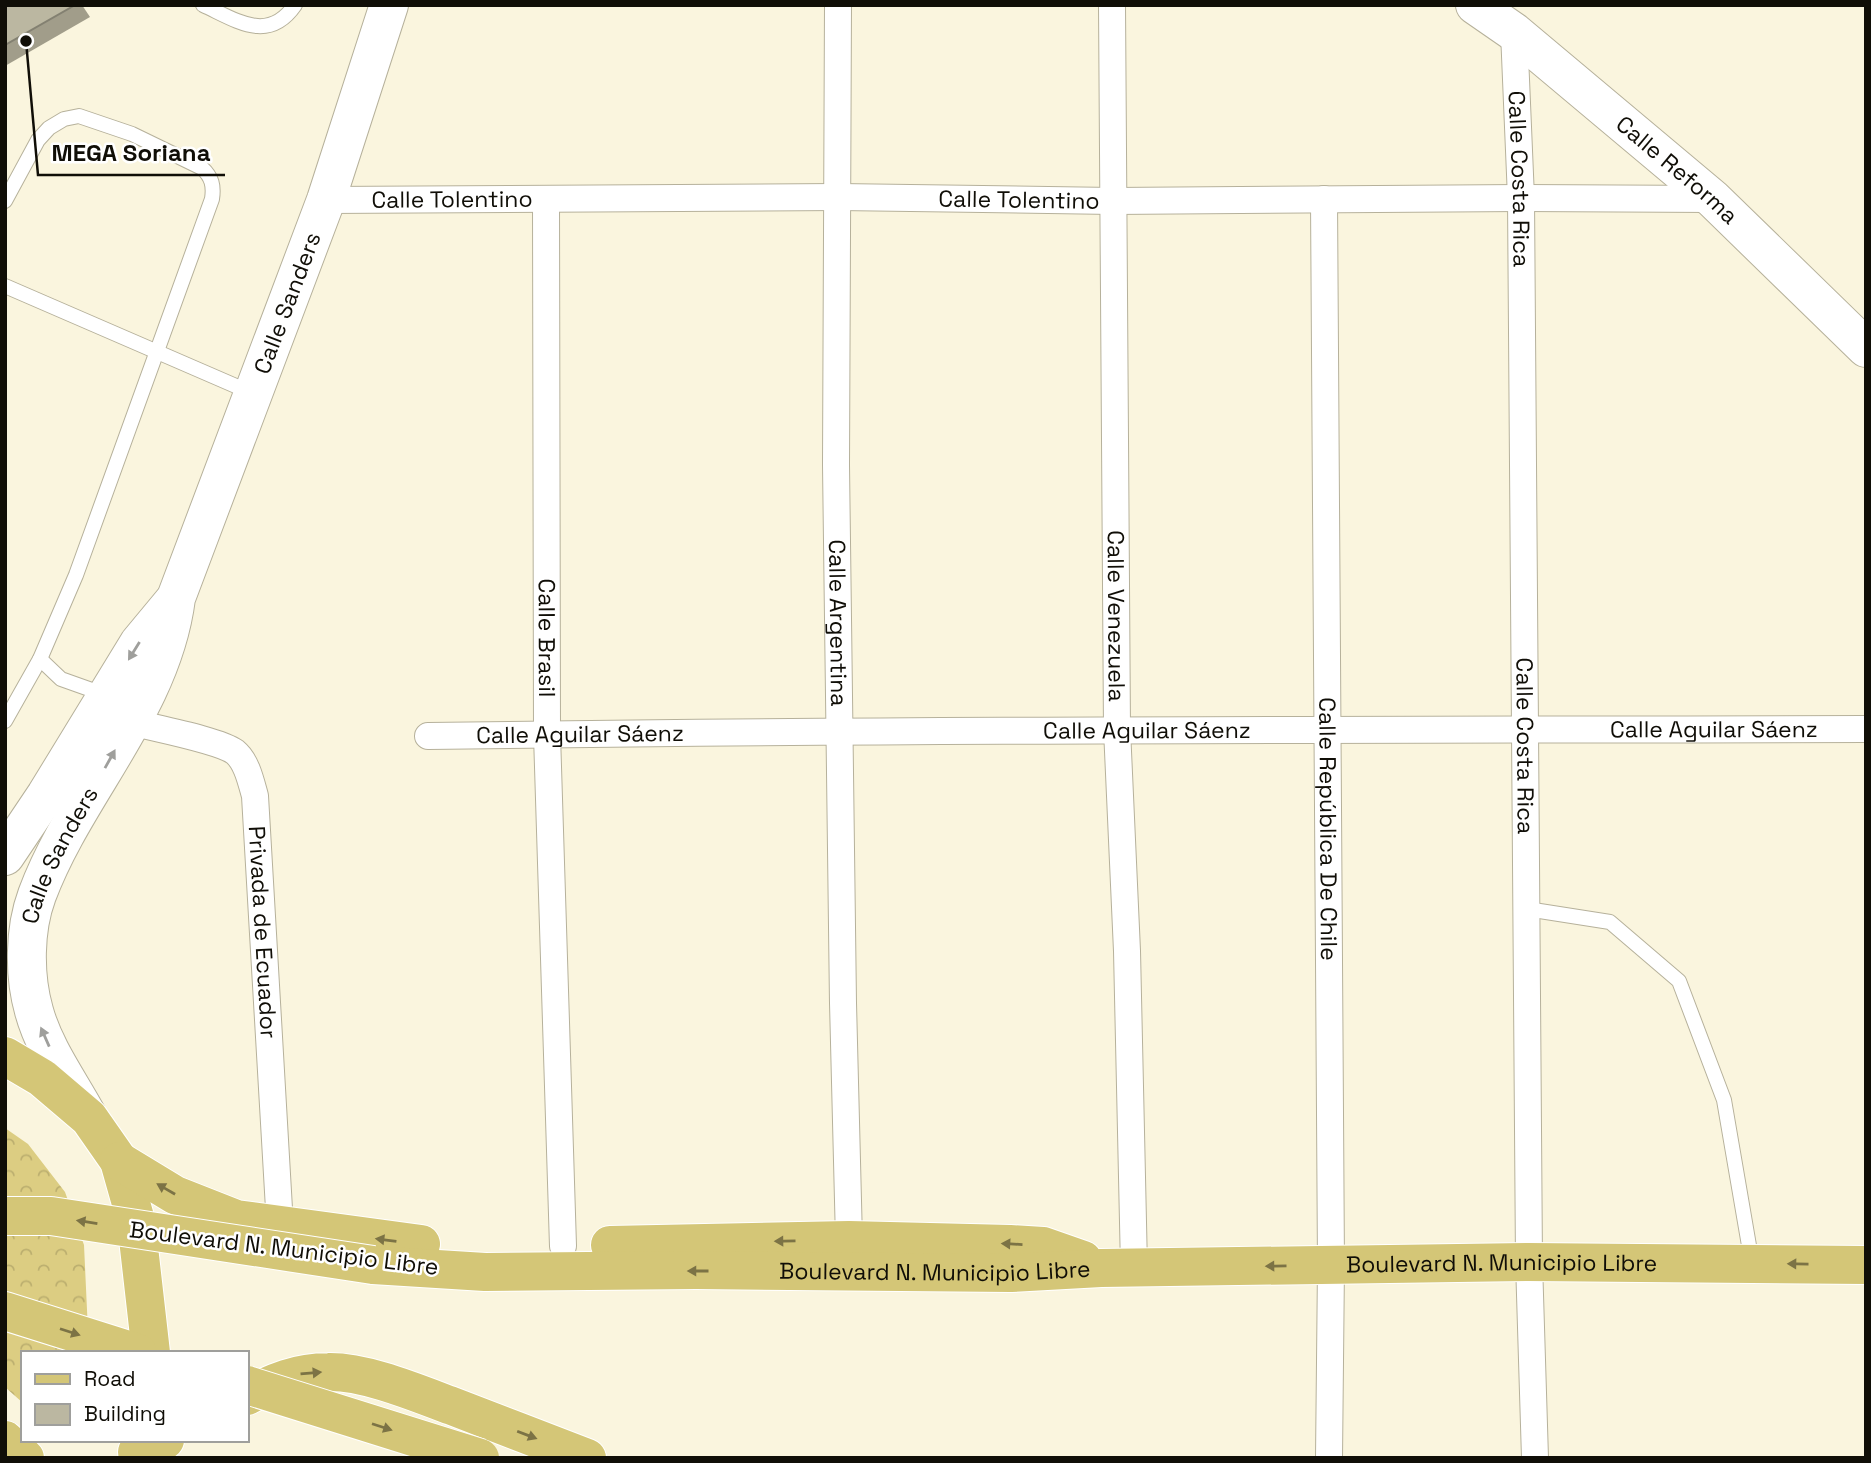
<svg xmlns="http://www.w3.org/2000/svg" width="1871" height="1463" viewBox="0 0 1871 1463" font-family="'Space Grotesk',sans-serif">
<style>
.forest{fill:url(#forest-crowns)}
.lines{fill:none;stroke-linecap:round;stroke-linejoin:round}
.lane-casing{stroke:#b6b19b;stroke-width:16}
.street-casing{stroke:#b6b19b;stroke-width:28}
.secondary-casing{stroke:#b6b19b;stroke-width:40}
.primary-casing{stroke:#fff;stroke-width:40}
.lane{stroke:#fff;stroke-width:14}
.street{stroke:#fff;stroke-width:26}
.secondary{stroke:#fff;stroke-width:38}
.primary{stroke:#d4c677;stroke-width:38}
.primary-bridge-casing{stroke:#fff;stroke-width:40;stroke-linecap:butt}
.primary-bridge{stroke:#d4c677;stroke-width:38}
.wall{fill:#a19d8a}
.building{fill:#bbb7a1;stroke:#838071;stroke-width:2}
.oneway{fill:#9f9f9c}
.oneway2{fill:#7c7345}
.labels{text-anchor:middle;stroke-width:5;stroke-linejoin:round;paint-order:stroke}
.street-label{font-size:23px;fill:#100e07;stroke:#fff}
.leader{fill:none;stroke:#100e07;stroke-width:2.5}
.callout-dot{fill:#100e07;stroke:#fff;stroke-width:2.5}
.callout-label{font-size:24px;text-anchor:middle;font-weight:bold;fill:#100e07;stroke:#fff;stroke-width:5;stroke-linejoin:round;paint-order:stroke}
</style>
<defs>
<pattern id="forest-crowns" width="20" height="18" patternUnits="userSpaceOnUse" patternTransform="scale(1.75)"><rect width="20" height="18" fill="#dccd82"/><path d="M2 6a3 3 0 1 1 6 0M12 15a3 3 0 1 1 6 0" fill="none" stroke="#bcaf6f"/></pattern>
</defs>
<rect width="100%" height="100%" fill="#faf5de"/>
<polygon class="forest" points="5,1128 28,1144 65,1192 84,1245 89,1353 23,1353 23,1403 5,1387"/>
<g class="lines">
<defs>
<g id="lane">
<path d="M203,5C236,20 268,44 295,5"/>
<path d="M5,201L38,140L49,128L64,119L79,116L132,134L202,168C212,177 214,186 212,199L76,575L40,659L5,721"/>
<polyline points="5,286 252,393"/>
<polyline points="40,659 61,679 106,695"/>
<polyline points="1527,909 1610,922 1679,981 1724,1100 1752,1263"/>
</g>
<g id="street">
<path id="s1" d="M838,5L836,465L843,1003L849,1240"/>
<path id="s2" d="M1112,5L1117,729L1127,951L1134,1267"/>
<path id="s3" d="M1514,32L1521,198L1529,1262L1535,1458"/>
<path id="s4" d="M546,199L547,735L563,1246"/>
<path id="s5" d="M1324,199L1331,1265L1329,1458"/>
<path id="s6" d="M326,200L839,197L1113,201L1521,198L1713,199"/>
<path id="s7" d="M131,722C153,728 219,740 235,752C247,762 251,782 255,796L280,1226"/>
<path id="s8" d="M428,736C907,729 1386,730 1866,729"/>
</g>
<g id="secondary">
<path id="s9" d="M1475,5L1514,32L1713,199L1866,348"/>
<polyline points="5,856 46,795 139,643 173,602"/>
<path id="s10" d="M87,1115C69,1082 44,1048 34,1011C24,976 24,930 37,895C75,793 162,709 176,598L326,200L389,5"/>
</g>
<g id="primary">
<polyline points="5,1056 42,1078 89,1118 119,1161 136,1221 151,1353"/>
<polyline points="119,1161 175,1195 236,1219 421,1244"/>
<polyline points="610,1245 849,1240 1010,1244 1043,1246 1083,1260"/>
<path id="s11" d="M373,1265L485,1272L696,1270L1011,1273L1101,1268L1529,1262L1866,1265"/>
<polyline points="5,1311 138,1353"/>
<path d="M247,1396C273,1382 298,1372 328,1372C365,1371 417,1393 452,1406C497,1423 542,1441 587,1458"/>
<polyline points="5,1440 25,1458"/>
<polyline points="137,1452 165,1440"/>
</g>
</defs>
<use href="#lane" class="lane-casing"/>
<use href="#street" class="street-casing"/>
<use href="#secondary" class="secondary-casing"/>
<use href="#primary" class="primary-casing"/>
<use href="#lane" class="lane"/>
<use href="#street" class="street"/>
<use href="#secondary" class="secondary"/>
<use href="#primary" class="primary"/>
<defs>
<g id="primary-bridge">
<polyline points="5,1216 51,1216 373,1265"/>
<polyline points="247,1385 480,1458"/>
</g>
</defs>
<use href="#primary-bridge" class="primary-bridge-casing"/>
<use href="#primary-bridge" class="primary-bridge"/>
</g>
<polygon class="wall" points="5,5 82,5 90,17 5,66"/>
<polygon class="building" points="5,5 75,5 5,45"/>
<defs><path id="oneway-solid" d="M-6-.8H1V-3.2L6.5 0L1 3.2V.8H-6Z" transform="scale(1.75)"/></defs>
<g class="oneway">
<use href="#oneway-solid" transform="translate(134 651) rotate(122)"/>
<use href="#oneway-solid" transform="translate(110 759) rotate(-61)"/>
<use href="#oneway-solid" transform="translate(45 1037) rotate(-114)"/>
</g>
<g class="oneway2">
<use href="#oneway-solid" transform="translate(166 1189) rotate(-150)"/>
<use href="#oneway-solid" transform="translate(87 1222) rotate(-171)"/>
<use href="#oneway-solid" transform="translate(386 1240) rotate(-173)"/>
<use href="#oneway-solid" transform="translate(785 1241) rotate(179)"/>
<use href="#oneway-solid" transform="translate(1012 1244) rotate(-177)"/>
<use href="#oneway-solid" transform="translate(1798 1264) rotate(-179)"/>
<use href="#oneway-solid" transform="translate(1276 1266) rotate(179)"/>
<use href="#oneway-solid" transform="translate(698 1271) rotate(-180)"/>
<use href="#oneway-solid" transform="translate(70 1332) rotate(18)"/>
<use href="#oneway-solid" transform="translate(311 1373) rotate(-5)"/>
<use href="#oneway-solid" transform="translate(382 1427) rotate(18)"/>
<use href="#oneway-solid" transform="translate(527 1435) rotate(21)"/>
</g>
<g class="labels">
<g class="street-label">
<text dy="8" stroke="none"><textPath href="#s9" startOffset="261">Calle Reforma</textPath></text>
<text dy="8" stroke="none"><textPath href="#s3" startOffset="147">Calle Costa Rica</textPath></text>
<text dy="8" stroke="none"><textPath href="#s6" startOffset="126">Calle Tolentino</textPath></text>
<text dy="8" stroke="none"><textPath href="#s6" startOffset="693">Calle Tolentino</textPath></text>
<text dy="8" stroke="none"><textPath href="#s10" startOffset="880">Calle Sanders</textPath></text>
<text dy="8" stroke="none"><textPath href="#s2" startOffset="611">Calle Venezuela</textPath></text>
<text dy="8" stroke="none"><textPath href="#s1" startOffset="618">Calle Argentina</textPath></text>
<text dy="8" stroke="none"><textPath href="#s4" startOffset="439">Calle Brasil</textPath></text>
<text dy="8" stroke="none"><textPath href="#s8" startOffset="1286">Calle Aguilar Sáenz</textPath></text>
<text dy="8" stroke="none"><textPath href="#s8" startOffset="719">Calle Aguilar Sáenz</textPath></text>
<text dy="8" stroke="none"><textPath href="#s8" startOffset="152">Calle Aguilar Sáenz</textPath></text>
<text dy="8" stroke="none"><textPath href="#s3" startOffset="714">Calle Costa Rica</textPath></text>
<text dy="8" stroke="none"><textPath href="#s5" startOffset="630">Calle República De Chile</textPath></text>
<text dy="8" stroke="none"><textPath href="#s10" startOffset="280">Calle Sanders</textPath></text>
<text dy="8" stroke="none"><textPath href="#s7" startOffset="294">Privada de Ecuador</textPath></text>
<text transform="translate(284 1248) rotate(7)" y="8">Boulevard N. Municipio Libre</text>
<text dy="8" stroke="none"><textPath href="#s11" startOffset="1129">Boulevard N. Municipio Libre</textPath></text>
<text dy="8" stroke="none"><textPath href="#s11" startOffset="562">Boulevard N. Municipio Libre</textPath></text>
</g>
</g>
<path class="leader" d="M26 41L38 175H225"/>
<circle class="callout-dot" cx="26" cy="41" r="7"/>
<g class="callout-label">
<text x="131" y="161">MEGA Soriana</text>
</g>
<rect width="1871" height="1463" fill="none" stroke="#100e07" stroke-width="14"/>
<rect x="21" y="1351" width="228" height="91" fill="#ffffff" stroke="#9f9f9c" stroke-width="2"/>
<rect x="35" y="1374" width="35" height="10" fill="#d4c677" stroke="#9f9f9c" stroke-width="2"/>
<text x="84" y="1386" font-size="21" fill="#100e07">Road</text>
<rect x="35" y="1404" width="35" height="21" fill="#bbb7a1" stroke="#9f9f9c" stroke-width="2"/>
<text x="84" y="1421" font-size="21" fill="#100e07">Building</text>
</svg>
